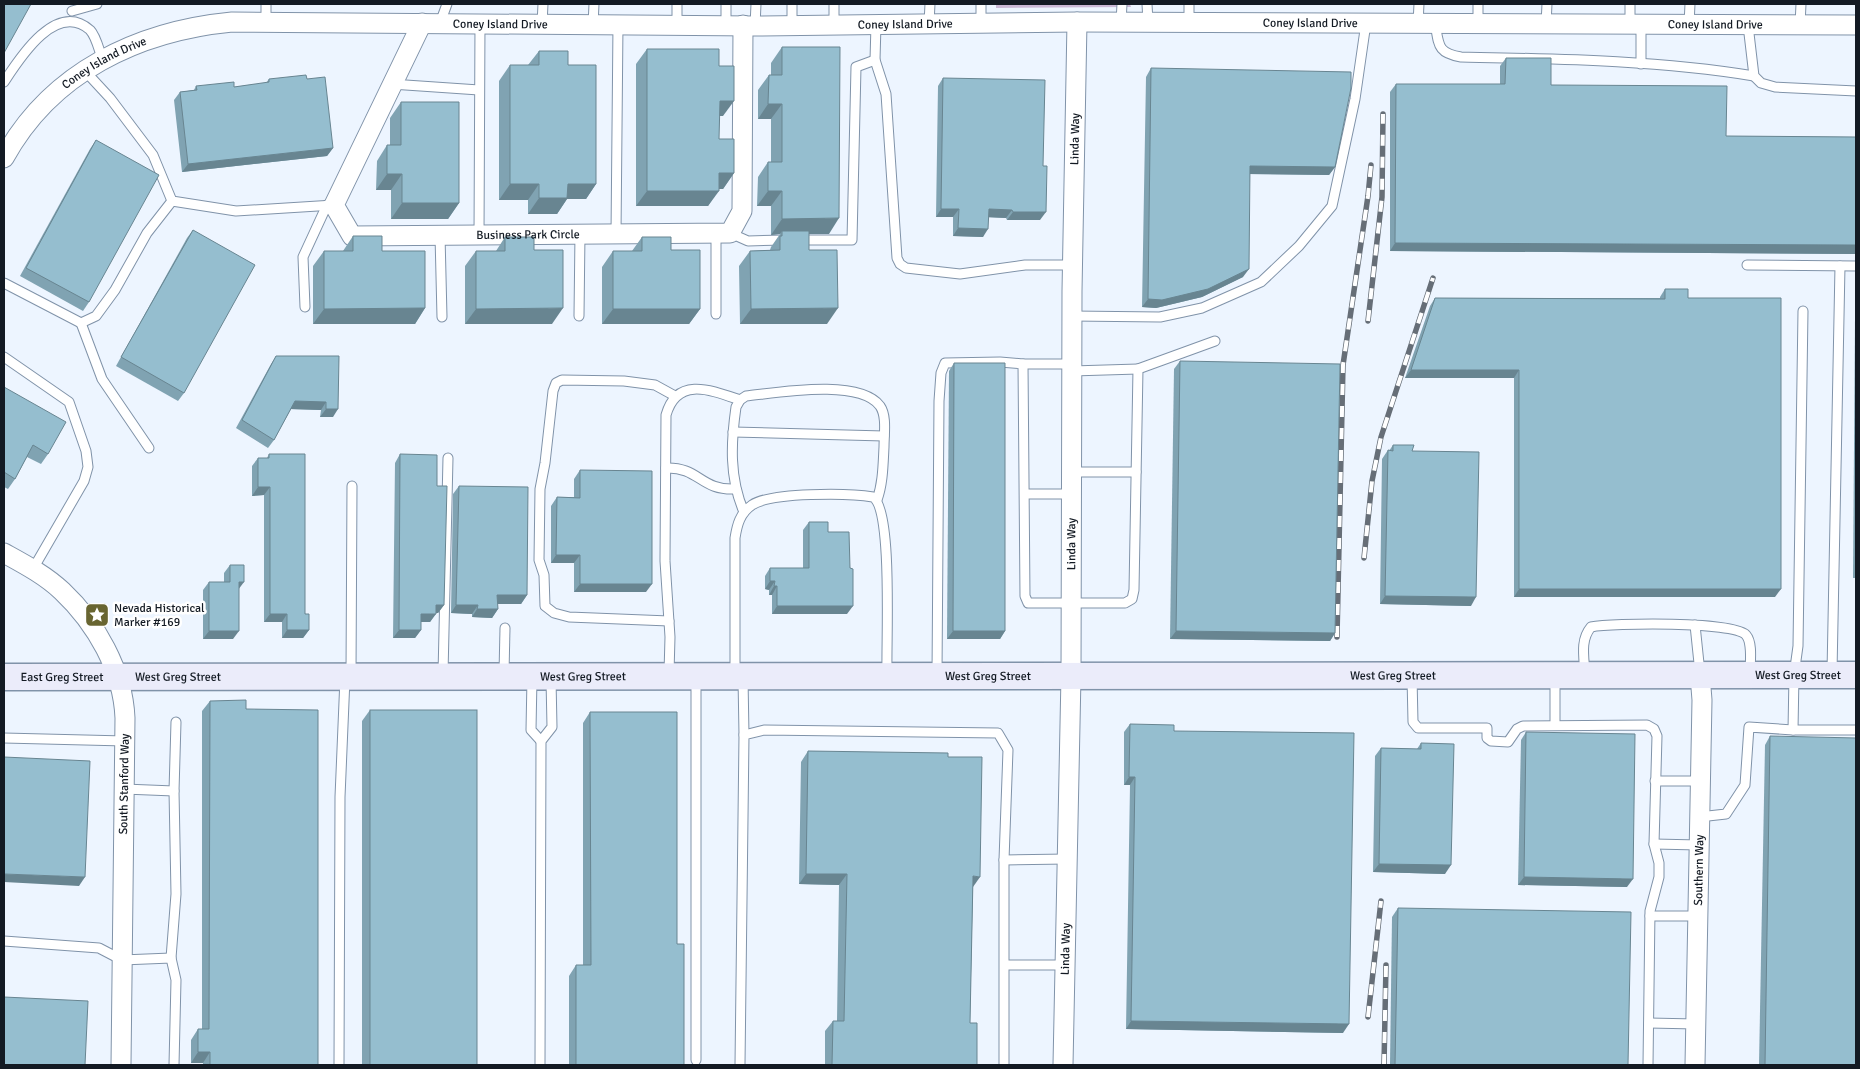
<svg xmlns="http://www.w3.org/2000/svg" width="1860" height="1069" viewBox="0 0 1860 1069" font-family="Signika,sans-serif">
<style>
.green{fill:#cab8d5}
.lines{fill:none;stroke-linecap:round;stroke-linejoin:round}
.service-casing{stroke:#8093a9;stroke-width:11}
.minor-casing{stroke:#8093a9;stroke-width:21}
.secondary-casing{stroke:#8093a9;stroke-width:29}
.service{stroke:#fff;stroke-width:9}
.minor{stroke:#fff;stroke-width:19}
.secondary{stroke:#ebecfa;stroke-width:26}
.rail-casing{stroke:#666e77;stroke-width:5.5}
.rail{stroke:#fff;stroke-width:4;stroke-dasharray:11;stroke-linecap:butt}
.wall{fill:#80a3b2}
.shaded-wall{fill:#688591}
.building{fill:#95becf;stroke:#688591}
.labels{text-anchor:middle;stroke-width:5;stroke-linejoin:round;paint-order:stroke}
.street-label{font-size:12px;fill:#131a23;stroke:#fff}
.poi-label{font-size:12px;fill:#131a23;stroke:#fff;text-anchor:start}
</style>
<rect width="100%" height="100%" fill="#edf5ff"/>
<polygon class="green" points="996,4 1130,4 1131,7 996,8"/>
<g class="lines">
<defs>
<g id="service">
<polyline points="677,4 677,25"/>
<polyline points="792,4 792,25"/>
<polyline points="1147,4 1148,22"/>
<polyline points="1478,4 1478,24"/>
<polyline points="72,11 97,4"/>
<polyline points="266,22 266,4"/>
<polyline points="1121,22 1122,4"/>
<polyline points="1189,22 1189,4"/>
<polyline points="440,23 447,4"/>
<polyline points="929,23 930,4"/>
<polyline points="981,23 981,4"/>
<polyline points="1418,23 1419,4"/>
<path d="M1435,23C1439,45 1437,53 1461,57C1558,59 1657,60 1754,76"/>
<polyline points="542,24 543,4"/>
<polyline points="834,24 834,4"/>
<polyline points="876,24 875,60 886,94 897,258 900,264 906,268 960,274 1025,265 1072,265"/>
<polyline points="1546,24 1547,4"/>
<polyline points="1630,24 1630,4"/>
<polyline points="1641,24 1641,64"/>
<polyline points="1689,24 1690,4"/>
<polyline points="593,25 594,4"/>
<polyline points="726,25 726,4"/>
<polyline points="1748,25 1754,76 1761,83 1775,87 1856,91"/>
<polyline points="1800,25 1801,4"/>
<polyline points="755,26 756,4"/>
<polyline points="85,71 110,98 153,155 172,201 236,211 334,205"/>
<path d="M4,82C19,59 56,0 90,30C96,36 99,50 102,58"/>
<polyline points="391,84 479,90"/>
<polyline points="730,233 748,241 785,240"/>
<polyline points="616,234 618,24"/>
<polyline points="716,234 716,314"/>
<polyline points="440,235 442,317"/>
<polyline points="479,235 480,23"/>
<polyline points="798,240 852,240 856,67 875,60"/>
<polyline points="1747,265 1856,266"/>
<polyline points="4,283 81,323 96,316 115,290 147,233 172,201"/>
<polyline points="305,307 303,257 327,205"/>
<polyline points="1803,311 1798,646 1794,675 1793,730 1856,730"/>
<polyline points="579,316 580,234"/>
<polyline points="1072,316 1160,317 1202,308 1261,282 1299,246 1332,206 1355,99 1366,23"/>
<polyline points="81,323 102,379 149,448"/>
<polyline points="4,357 69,402 86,451 88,467 84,481 33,569"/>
<polyline points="1023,364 1072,364"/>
<polyline points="1072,371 1138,369"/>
<polyline points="733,432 884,436"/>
<path d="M666,468C700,467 700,491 736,489"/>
<polyline points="1072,472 1136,472"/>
<polyline points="1025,494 1071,494"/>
<path d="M744,512C729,478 731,442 736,407L740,400L746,396C776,393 859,378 880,406C887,416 884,434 884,447C883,465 883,483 877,500"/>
<polyline points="669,621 569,617 554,613 545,606 544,575 539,560 540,489 545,463 553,391 556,383 562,380 624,381 655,385 675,396"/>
<polyline points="1695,625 1700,673"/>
<polyline points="1832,672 1840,266"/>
<polyline points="504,673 505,628"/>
<path d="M669,673L670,637L665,561L666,415C677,376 711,390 740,400"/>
<path d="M1585,673C1584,657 1580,640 1591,627C1612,623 1734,621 1746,635C1753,643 1750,662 1750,673"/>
<polyline points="351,674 352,486"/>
<polyline points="443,674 448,458"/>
<path d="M735,674V538C737,525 740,513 752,505C771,492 849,493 873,497C893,510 886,644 887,673"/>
<polyline points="937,675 939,401 941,373 945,363 1000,362 1023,364 1025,596 1028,603 1125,603 1132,599 1134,590 1138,369 1215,341"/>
<polyline points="1555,676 1555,725"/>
<polyline points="1412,677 1413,722 1418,728 1487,728 1487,738 1491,741 1508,742 1517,729 1523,726 1647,725 1654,729 1657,736 1654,844 1659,863 1659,877 1650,911 1648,1065"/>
<polyline points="532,678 531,730 541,741"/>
<polyline points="743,678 744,735"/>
<polyline points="696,679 696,1060"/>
<polyline points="4,738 125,741"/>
<polyline points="1655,781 1700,781"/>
<polyline points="124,789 174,791"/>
<polyline points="1699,817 1726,814 1745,785 1749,727 1793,730"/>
<polyline points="1654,844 1699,845"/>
<polyline points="1004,860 1067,859"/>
<polyline points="1650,916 1698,916"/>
<polyline points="4,941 99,948 122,960 171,958 176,980 174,1065"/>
<polyline points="171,958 176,894 174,791 176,722"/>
<polyline points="1005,965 1065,965"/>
<polyline points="1649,1023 1696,1024"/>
<polyline points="339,1065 340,797 345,678"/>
<polyline points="540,1065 541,741 552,727 551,679"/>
<polyline points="740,1065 744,735 764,730 998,733 1008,750 1004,860 1004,1065"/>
</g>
<g id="minor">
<path id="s1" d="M422,23L334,205L352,236L730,233L742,211L743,25"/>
<path id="s2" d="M4,158C51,72 138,31 232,22L755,26L1077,22L1856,25"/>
<path d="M4,553C24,564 45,575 62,591C96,623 123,670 125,718L121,1065"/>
<path id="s3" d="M1063,1065L1071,676L1072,291L1077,22"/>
<path id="s4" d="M1695,1065L1702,700L1700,675"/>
</g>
<g id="secondary">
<path id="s5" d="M4,677L1856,675"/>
</g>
</defs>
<use href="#service" class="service-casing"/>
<use href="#minor" class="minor-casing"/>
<use href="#secondary" class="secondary-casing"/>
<use href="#service" class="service"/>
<use href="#minor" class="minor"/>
<use href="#secondary" class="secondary"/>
<defs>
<g id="rail">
<polyline points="1368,321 1382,197 1383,114"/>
<polyline points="1364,558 1372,481 1381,437 1433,278"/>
<polyline points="1337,637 1343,365 1368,196 1371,165"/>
<polyline points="1368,1017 1381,901"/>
<polyline points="1384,1065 1386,965"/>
</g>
</defs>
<use href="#rail" class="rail-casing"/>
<use href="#rail" class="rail"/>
</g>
<g class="wall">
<polygon points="782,47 829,234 809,234 809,250 827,324 740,324 739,266 750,251 770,250 771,247 780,234 771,235 771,206 757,206 758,177 768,162 771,162 771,119 758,119 758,90 769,75 771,75 771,63"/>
<polygon points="647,49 719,66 723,116 719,116 719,139 734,173 723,189 719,189 708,206 636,206 636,64"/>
<polygon points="539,51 568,65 596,184 586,199 567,199 557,214 528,214 528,200 499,200 499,81 510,65 528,65"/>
<polygon points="1506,58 1551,85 1726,136 1856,137 1856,254 1390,251 1390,92 1396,84 1500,84 1500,66"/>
<polygon points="1151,68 1335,167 1329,175 1250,174 1243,277 1202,297 1156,308 1142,307 1146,77"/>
<polygon points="943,78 1043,166 1040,220 1007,220 1006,218 988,217 983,237 953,236 953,217 936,217 938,86"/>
<polygon points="269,79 307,79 333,148 327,156 182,172 174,100 180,92 194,90 196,86 234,87 266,83"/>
<polygon points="401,102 459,203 448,219 391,219 391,190 376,190 377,161 387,145 390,145 390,118"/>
<polygon points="96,140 89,302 83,311 20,276 90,149"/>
<polygon points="193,230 184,393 178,401 116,366 187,238"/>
<polygon points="353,236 382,251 425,308 415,324 313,324 313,266 324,251 343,251"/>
<polygon points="505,237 534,250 552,324 465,324 465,266 476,251 496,251"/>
<polygon points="642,237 671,250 700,309 689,324 602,324 602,267 613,251 632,251"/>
<polygon points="1665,289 1688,298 1775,597 1514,597 1514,378 1405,378 1430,306 1435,298 1660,298 1660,297"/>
<polygon points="1856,316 1856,578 1853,578 1855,317"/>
<polygon points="276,356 339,356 333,417 320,417 321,410 291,409 274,440 268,448 236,428 271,364"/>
<polygon points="1180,361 1335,633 1330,641 1170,639 1174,369"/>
<polygon points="954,363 1005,631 1000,639 947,639 949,371"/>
<polygon points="4,387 48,454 41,464 27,457 15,479 8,489 4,487"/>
<polygon points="1393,445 1412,451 1471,606 1380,604 1382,459 1388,450 1389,451"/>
<polygon points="269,454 309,630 303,638 282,638 282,622 264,622 264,495 252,496 252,466 258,458 267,458"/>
<polygon points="400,454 437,486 444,605 438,613 436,613 430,622 421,622 421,630 415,638 393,638 395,463"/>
<polygon points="580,470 646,592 574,592 574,563 551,563 551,506 557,497 574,497 574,479"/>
<polygon points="459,486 527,595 521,604 497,604 498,609 492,618 472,617 472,614 451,613 453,494"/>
<polygon points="809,522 828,532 847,614 772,614 772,595 769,595 769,590 765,589 765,576 770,568 803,568 803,530"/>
<polygon points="230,565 239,589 233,639 203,639 203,590 209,582 224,582 224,573"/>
<polygon points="210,701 246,709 318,1065 203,1065 203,1063 191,1063 191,1040 198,1029 202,1029 202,711"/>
<polygon points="370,710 477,1065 362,1065 362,721"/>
<polygon points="590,712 677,944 684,1065 569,1065 569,976 576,965 583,965 583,723"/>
<polygon points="1130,724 1174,731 1343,1033 1126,1029 1130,785 1124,785 1124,732"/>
<polygon points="1526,732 1627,887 1518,885 1521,740"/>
<polygon points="1770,736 1856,1065 1759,1065 1765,745"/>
<polygon points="1421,743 1445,874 1373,872 1375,756 1381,748 1417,749"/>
<polygon points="808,751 948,757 973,887 970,1023 977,1065 825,1065 825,1031 833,1021 837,1021 839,885 799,884 801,762"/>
<polygon points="1398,908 1628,1065 1390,1065 1392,917"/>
</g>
<g class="shaded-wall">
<polygon points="720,101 734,101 723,116 709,116"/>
<polygon points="768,104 782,104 771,119 758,119"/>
<polygon points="333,148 327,156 182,172 188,164"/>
<polygon points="1250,166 1335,167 1329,175 1245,174"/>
<polygon points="719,173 734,173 723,189 709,189"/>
<polygon points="387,174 402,174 391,190 376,190"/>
<polygon points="510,184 539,184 528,200 499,200"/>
<polygon points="568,184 596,184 586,199 567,199 557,214 528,214 539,198"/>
<polygon points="647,191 719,191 708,206 636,206"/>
<polygon points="768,191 782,191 771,206 757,206"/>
<polygon points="402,203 459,203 448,219 391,219"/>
<polygon points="941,209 959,209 953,217 936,217"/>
<polygon points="989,209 1012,210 1006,218 983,217"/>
<polygon points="1013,212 1046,212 1040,220 1007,220"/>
<polygon points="839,218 829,234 782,234 782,231 780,234 771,235 782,219"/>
<polygon points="958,228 988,229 983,237 953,236"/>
<polygon points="1395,243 1856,245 1856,254 1390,251"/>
<polygon points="1249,269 1243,277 1202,297 1156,308 1142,307 1148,299"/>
<polygon points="425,308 415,324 313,324 324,309"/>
<polygon points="563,308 552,324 465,324 476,309"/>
<polygon points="838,308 827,324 740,324 751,309"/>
<polygon points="613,309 700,309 689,324 602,324"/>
<polygon points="1411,370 1519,370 1514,378 1405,378"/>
<polygon points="295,401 326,402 321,410 289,409"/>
<polygon points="326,409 338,409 333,417 320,417"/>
<polygon points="258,487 270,487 264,495 252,496"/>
<polygon points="556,555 580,555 574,563 551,563"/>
<polygon points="770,581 775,581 769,590 765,589"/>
<polygon points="239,582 244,582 238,590"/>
<polygon points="580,584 652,584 646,592 574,592"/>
<polygon points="774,586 777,586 772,595 769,595"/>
<polygon points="1519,589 1781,589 1775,597 1514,597"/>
<polygon points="497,595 527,595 521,604 491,604"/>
<polygon points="1385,596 1476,597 1471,606 1380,604"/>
<polygon points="436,605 444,605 438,613 431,613"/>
<polygon points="456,605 478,605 472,614 451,613"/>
<polygon points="777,606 853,606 847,614 772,614"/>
<polygon points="477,609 498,609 492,618 472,617"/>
<polygon points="270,614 287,614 282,622 264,622"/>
<polygon points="421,614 436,614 430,622 415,622"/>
<polygon points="287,630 309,630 303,638 282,638"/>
<polygon points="399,630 421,630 415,638 393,638"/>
<polygon points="209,631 239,631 233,639 203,639"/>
<polygon points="953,631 1005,631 1000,639 947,639"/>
<polygon points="1176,631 1335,633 1330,641 1170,639"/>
<polygon points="1129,777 1135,777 1130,785 1124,785"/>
<polygon points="1379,864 1451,865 1445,874 1373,872"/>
<polygon points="4,874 85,877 79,886 4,882"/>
<polygon points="806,874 847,874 839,885 799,884"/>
<polygon points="973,876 980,877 973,887"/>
<polygon points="1524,877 1633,879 1627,887 1518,885"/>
<polygon points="1131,1021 1349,1024 1343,1033 1126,1029"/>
<polygon points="198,1052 210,1052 203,1063 191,1063"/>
</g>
<g class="building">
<polygon points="4,4 31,4 4,53"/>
<polygon points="782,47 840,47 839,218 782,219 782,191 768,191 768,162 782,162 782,104 768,104 769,75 782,75"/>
<polygon points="647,49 719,49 719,66 734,66 734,101 720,101 719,139 734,139 734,173 719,173 719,191 647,191"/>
<polygon points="539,51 568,51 568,65 596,65 596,184 568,184 567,198 539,198 539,184 510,184 510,65 539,65"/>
<polygon points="1506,58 1551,58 1551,85 1727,86 1726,136 1856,137 1856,245 1395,243 1396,84 1505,84"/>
<polygon points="1151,68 1351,72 1351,88 1335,167 1250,166 1249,269 1208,289 1162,300 1148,299"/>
<polygon points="306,75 307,79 325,77 333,148 188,164 180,92 197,90 196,86 234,82 234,87 269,82 269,79"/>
<polygon points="943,78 1045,80 1043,166 1047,166 1046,212 1013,212 1012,210 989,209 988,229 958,228 959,209 941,209"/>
<polygon points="401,102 459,102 459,203 402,203 402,174 387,174 387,145 401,145"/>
<polygon points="96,140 159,175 89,302 26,268"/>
<polygon points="193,230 255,265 184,393 121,357"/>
<polygon points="782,231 809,231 809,250 837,250 838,308 751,309 750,251 780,250 780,236 782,236"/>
<polygon points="353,236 382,236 382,251 425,251 425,308 324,309 324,251 353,251"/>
<polygon points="505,237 534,237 534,250 563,250 563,308 476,309 476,251 505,251"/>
<polygon points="642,237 671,237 671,250 700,250 700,309 613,309 613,251 642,251"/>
<polygon points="1665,289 1688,289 1688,298 1781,298 1781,589 1519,589 1519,370 1411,370 1435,298 1665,299"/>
<polygon points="276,356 339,356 338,409 326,409 326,402 295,401 274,440 242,420"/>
<polygon points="1180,361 1340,364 1335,633 1176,631"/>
<polygon points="954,363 1005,363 1005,631 953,631"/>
<polygon points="4,387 66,422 48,454 33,445 15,479 4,472"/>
<polygon points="1393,445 1414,445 1412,451 1479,452 1476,597 1385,596 1388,450 1393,451"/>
<polygon points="269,454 305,454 305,614 309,614 309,630 287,630 287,614 270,614 270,487 258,487 258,458 269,458"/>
<polygon points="400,454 437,455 437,486 447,486 444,605 436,605 436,614 421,614 421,630 399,630"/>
<polygon points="580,470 652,471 652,584 580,584 580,555 556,555 557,497 580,498"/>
<polygon points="459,486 528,487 527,595 497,595 498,609 477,609 478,605 456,605"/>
<polygon points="809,522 828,522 828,532 849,532 850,568 853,569 853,606 777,606 777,586 774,586 775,581 770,581 770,568 809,568"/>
<polygon points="230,565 244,565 244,582 239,582 239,631 209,631 209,582 230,582"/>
<polygon points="246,700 246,709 318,710 318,1065 210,1065 210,1052 198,1052 198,1029 209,1029 210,701"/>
<rect x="370" y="710" width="107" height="355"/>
<polygon points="590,712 677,712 677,944 684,944 684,1065 576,1065 576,965 591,965"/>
<polygon points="1130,724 1174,725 1174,731 1354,733 1349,1024 1131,1021 1135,777 1129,777"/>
<polygon points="1526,732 1635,734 1633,879 1524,877"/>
<polygon points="1770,736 1856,738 1856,1065 1765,1065"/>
<polygon points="1421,743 1454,744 1451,865 1379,864 1381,748 1421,749"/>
<polygon points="808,751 948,753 948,757 982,757 980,877 973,876 970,1023 977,1023 977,1065 832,1065 833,1021 844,1021 847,874 806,874"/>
<polygon points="4,757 90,761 85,877 4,874"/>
<polygon points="1398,908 1631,912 1628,1065 1395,1065"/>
<polygon points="4,997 88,1001 85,1065 4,1065"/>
</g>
<defs>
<symbol id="sight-square" viewBox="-11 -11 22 22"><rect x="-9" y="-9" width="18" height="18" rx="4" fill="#686531" stroke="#fff"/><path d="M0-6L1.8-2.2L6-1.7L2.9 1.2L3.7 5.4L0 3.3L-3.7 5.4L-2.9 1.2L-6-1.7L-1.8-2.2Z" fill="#fff"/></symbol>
</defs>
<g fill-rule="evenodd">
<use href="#sight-square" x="83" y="601" width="28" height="28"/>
</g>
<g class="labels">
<g class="street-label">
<text dy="4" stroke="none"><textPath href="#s2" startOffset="950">Coney Island Drive</textPath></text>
<text dy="4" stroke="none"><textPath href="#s2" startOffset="1355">Coney Island Drive</textPath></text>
<text dy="4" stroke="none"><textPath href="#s2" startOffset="545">Coney Island Drive</textPath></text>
<text dy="4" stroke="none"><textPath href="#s2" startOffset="1760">Coney Island Drive</textPath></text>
<text dy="4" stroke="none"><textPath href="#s2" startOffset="141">Coney Island Drive</textPath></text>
<text dy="4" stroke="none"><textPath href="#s3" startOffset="926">Linda Way</textPath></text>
<text dy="4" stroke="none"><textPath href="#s1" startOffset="414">Business Park Circle</textPath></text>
<text dy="4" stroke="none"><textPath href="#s3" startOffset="521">Linda Way</textPath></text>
<text dy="4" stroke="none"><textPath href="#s5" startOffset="1794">West Greg Street</textPath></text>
<text dy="4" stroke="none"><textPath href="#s5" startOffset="174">West Greg Street</textPath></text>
<text dy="4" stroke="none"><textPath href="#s5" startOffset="579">West Greg Street</textPath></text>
<text dy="4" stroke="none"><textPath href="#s5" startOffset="984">West Greg Street</textPath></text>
<text dy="4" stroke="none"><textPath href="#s5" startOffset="1389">West Greg Street</textPath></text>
<text dy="4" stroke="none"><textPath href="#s5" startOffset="58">East Greg Street</textPath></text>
<text transform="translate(124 784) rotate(-89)" y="4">South Stanford Way</text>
<text dy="4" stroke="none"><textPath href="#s4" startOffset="195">Southern Way</textPath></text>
<text dy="4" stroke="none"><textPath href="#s3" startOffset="116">Linda Way</textPath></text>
</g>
<g class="poi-label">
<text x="114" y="612">Nevada Historical<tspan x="114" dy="14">Marker #169</tspan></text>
</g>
</g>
<rect width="1860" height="1069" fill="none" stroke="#131a23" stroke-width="10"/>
</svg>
